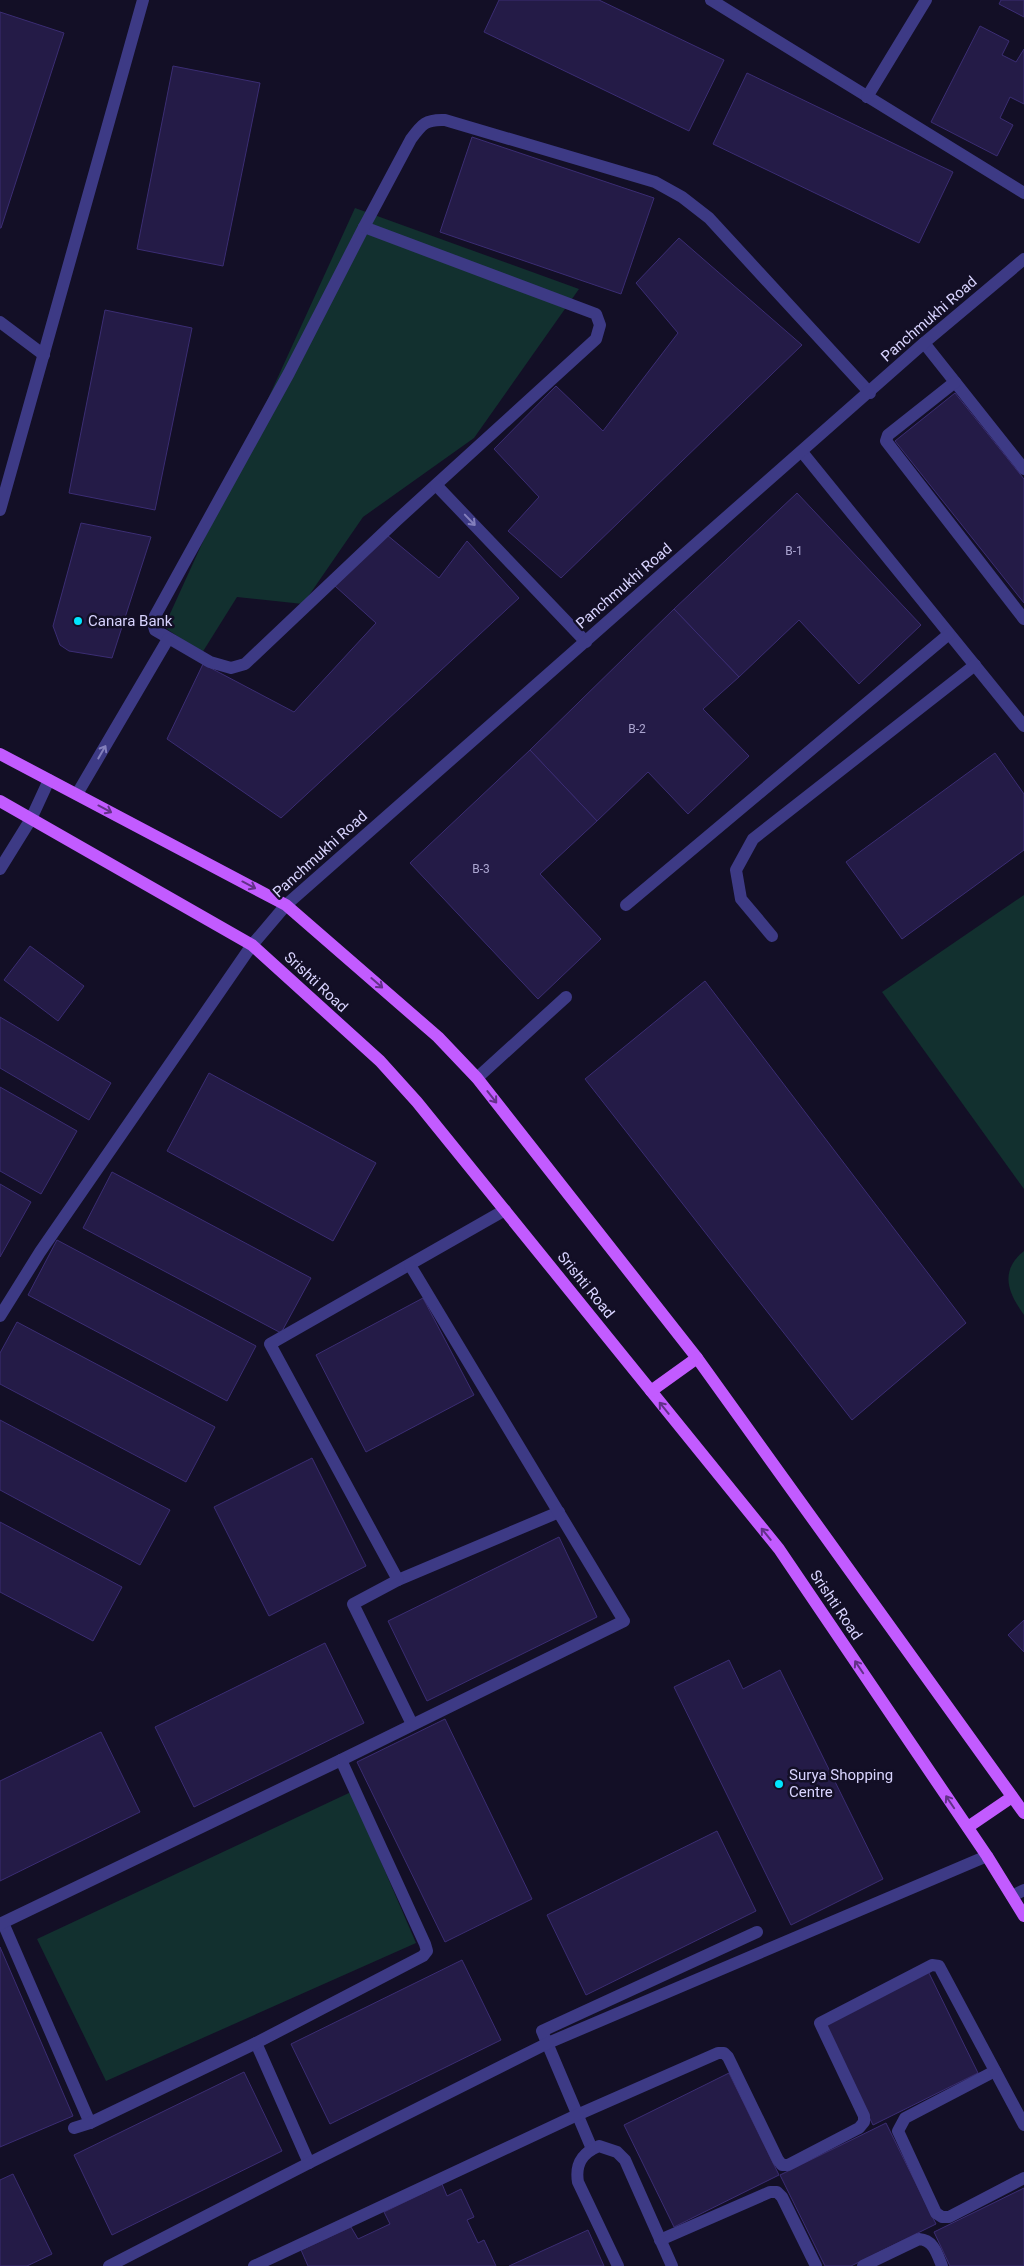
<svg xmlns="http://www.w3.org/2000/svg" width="1024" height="2266" viewBox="0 0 1024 2266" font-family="Roboto,sans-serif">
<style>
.green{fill:#12302f}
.building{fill:#241b47;stroke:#3b2d73}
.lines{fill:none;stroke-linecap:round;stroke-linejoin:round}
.minor{stroke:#3d3a85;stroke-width:12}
.major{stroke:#c25bff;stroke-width:12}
.oneway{stroke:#837fbc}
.oneway2{stroke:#623188}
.poi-dot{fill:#00e5ff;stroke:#130f26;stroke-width:2}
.labels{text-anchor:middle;stroke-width:5;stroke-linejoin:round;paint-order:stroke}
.number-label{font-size:12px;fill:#aca6d1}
.street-label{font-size:15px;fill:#d9d4ff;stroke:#130f26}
.poi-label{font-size:15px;fill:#d9d4ff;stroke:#130f26;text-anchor:start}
</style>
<rect width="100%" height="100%" fill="#130f26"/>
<g class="green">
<polygon points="355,208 579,289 474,438 363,517 303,604 237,597 202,653 164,627"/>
<polygon points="1024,895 1024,1189 882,992"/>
<path d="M1024,1251V1315C1008,1293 999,1271 1024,1251Z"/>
<polygon points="351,1792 416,1943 106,2081 37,1939"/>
</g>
<g class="building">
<polygon points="499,0 599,0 724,60 689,131 484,32"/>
<polygon points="1001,0 1024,0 1024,17 999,4"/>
<polygon points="0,12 64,33 1,228 0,228"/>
<polygon points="980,26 1009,41 1002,55 1016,62 1024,49 1024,104 1010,97 1000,118 1013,125 997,156 931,122"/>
<polygon points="173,66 260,83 223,266 137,249"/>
<polygon points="747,73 953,172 919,243 713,144"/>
<polygon points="472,137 654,198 621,294 440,232"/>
<polygon points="679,238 802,345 561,578 508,531 539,497 494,449 556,386 603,431 678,333 636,283"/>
<polygon points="105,310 192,328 155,510 69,493"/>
<polygon points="955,393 1024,479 1024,603 895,441"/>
<polygon points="797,493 921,625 859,684 799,620 739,677 674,609"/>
<polygon points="81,523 151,537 112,658 69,651 60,645 53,626"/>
<polygon points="387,535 439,578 467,541 519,598 281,818 167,739 203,664 294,712 376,623 335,586"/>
<polygon points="674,609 739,677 703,709 749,756 688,814 648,772 597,821 530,750"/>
<polygon points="530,750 597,821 540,874 601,939 538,999 410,863"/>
<polygon points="995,753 1024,794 1024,850 902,939 846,862"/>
<polygon points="30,946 84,986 58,1021 4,980"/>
<polygon points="705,981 966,1323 852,1420 585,1079"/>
<polygon points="0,1017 111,1083 89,1120 0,1068"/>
<polygon points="209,1073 376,1163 333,1241 167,1151"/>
<polygon points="0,1087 77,1131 41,1194 0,1171"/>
<polygon points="112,1172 311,1278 281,1333 83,1228"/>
<polygon points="0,1184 31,1202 0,1257"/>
<polygon points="57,1240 256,1346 227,1401 28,1295"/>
<polygon points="423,1298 474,1395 366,1452 316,1355"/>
<polygon points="17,1322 215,1427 186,1482 0,1384 0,1353"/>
<polygon points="0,1420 170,1510 140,1565 0,1490"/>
<polygon points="312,1458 366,1566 269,1616 214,1507"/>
<polygon points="0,1522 122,1587 93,1641 0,1592"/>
<polygon points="559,1537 597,1617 427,1701 388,1621"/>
<polygon points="1024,1620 1024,1652 1008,1635"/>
<polygon points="325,1643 364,1723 194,1807 155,1727"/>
<polygon points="729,1660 743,1689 780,1670 883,1879 791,1925 674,1687"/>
<polygon points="445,1719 532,1899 445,1942 357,1762"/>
<polygon points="101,1732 140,1812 0,1881 0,1781"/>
<polygon points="717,1831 756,1911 586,1995 547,1915"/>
<polygon points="0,1947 73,2116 0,2147"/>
<polygon points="462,1960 501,2040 330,2124 291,2044"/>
<polygon points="928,1971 978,2073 873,2125 823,2024"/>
<polygon points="244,2072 282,2151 112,2235 74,2155"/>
<polygon points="729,2073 779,2175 674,2227 624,2125"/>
<polygon points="886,2123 936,2224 851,2266 825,2266 780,2175"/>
<polygon points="13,2174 52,2254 27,2266 0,2266 0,2180"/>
<polygon points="442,2184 447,2196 461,2189 474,2217 467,2220 478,2243 484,2240 496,2266 308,2266 301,2250 351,2227 358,2239 390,2224 384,2212"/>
<polygon points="1024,2188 1024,2266 950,2266 934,2232"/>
<polygon points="588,2230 604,2266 509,2266"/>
</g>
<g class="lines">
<g class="minor">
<polyline points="711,0 1024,193"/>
<polyline points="867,97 926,0"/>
<polygon points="364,227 596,314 600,325 596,339 396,521 245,664 231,668 210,662 155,630 153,623 155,616 289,373"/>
<path d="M364,227L411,139C422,124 426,119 445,120L655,182L682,197L709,218L870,393"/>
<polyline points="0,322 44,355"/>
<polyline points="924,343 1024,469"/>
<polyline points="955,382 888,435 886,441 1024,619"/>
<polyline points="802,452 1024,726"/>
<polyline points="436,485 586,642"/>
<polyline points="0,510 143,0"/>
<polyline points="77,794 168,639"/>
<polyline points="0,869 31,819 49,780"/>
<polyline points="626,905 949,634"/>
<polyline points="772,936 741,899 736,870 753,839 975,665"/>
<polyline points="477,1078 566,997"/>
<polyline points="0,1316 40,1252 252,945 286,905 924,343 1024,259"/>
<polyline points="398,1580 559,1512"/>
<polyline points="412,1724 353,1604 398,1580 270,1344 505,1210"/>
<polyline points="1012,1896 1024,1890"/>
<polyline points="3,1923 90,2123"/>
<polyline points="0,1924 341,1760 624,1621 410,1265"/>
<polyline points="256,2043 309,2163"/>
<polyline points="995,2071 905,2118 898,2131 936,2213 942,2217 949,2217 1024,2178"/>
<polyline points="74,2128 90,2123 256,2043 423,1956 427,1951 425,1944 341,1760"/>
<polyline points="592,2149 542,2031 757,1932"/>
<polyline points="660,2240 770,2192 777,2192 782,2197 816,2266"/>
<polyline points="109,2266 309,2163 548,2043 987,1856"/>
<polyline points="254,2266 577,2115 718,2053 724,2053 728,2057 778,2160 782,2165 788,2165 859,2128 864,2122 864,2116 820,2023 932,1965 939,1966 1024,2125"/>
<path d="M618,2266L578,2182C575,2164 582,2153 599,2146L617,2152L625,2160L672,2266"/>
<path d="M863,2266L919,2239C934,2240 937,2254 942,2266"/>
</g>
<g class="major">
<polyline points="0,754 286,905 438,1037 477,1078 697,1358 1024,1813"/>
<polyline points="0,801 252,945 380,1061 417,1102 779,1549 987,1856 1024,1916"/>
<polyline points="651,1391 697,1358"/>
<polyline points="968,1827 1012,1797"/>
</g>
</g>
<defs><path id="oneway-shaft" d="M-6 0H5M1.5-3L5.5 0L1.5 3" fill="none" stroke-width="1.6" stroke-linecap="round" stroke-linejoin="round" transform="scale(1.25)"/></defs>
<g class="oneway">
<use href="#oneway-shaft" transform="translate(470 520) rotate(46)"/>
<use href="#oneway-shaft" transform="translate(102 752) rotate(-60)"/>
</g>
<g class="oneway2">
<use href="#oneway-shaft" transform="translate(105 809) rotate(28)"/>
<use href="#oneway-shaft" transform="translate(249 885) rotate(28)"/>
<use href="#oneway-shaft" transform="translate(377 983) rotate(41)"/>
<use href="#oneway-shaft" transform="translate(492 1097) rotate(52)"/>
<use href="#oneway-shaft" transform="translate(664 1408) rotate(-129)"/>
<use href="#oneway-shaft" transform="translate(766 1534) rotate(-129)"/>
<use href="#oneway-shaft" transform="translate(859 1667) rotate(-124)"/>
<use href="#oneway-shaft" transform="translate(950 1802) rotate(-124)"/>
</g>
<g class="poi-dot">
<circle cx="78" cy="621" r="5"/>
<circle cx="779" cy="1784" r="5"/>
</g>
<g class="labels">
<g class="number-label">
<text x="794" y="555">B-1</text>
<text x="637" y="733">B-2</text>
<text x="481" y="873">B-3</text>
</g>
<g class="street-label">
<text transform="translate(929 319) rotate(-41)" y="5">Panchmukhi Road</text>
<text transform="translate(624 586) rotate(-41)" y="5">Panchmukhi Road</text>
<text transform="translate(320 854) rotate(-42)" y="5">Panchmukhi Road</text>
<text transform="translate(316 982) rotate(43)" y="5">Srishti Road</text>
<text transform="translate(586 1285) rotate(51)" y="5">Srishti Road</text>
<text transform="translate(836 1605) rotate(56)" y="5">Srishti Road</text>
</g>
<g class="poi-label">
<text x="88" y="626">Canara Bank</text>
<text x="789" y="1780">Surya Shopping<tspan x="789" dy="17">Centre</tspan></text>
</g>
</g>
</svg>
